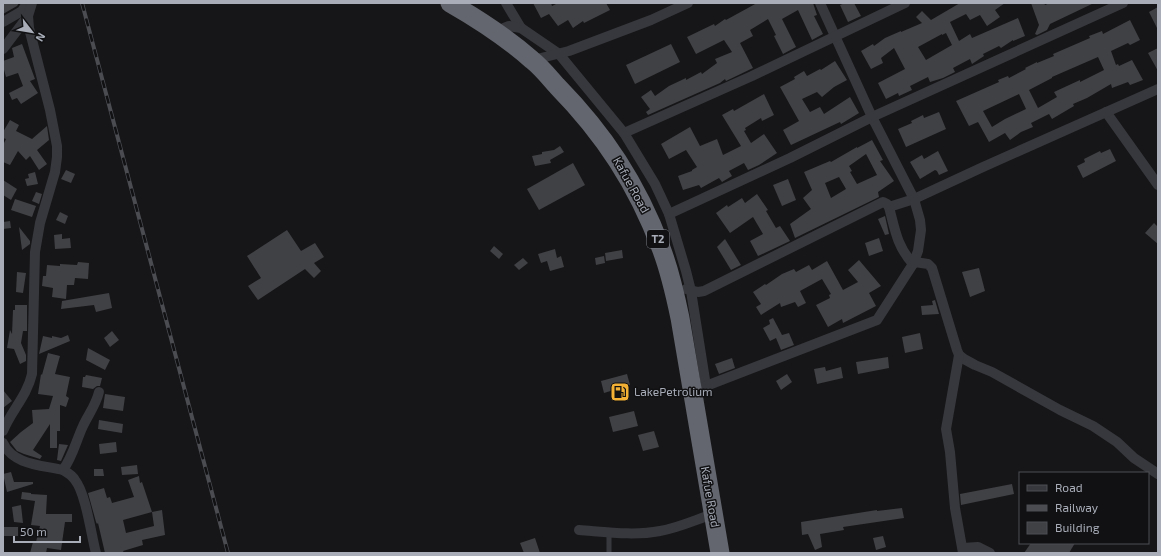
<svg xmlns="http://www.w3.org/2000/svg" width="1161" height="556" viewBox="0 0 1161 556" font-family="'Exo 2',sans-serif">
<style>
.building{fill:#404145;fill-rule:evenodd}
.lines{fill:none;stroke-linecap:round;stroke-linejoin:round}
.lane{stroke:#37383d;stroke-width:5}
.street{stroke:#37383d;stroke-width:10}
.highway{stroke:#63666e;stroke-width:19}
.rail-casing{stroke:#4a4c52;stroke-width:4}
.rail{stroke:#111113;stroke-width:2.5;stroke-dasharray:8;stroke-linecap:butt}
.labels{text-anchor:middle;stroke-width:3;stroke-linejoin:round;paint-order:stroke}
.shield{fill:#111113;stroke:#7b7e86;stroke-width:1}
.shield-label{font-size:11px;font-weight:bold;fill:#a8adb8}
.street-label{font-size:12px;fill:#a8adb8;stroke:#111113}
.poi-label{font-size:12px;fill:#a8adb8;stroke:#111113;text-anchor:start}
</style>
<rect width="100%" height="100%" fill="#161618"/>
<g class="building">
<polygon points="6,3 19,3 17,6 3,14 3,4"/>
<polygon points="533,3 551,3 552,6 558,3 606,3 610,10 584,23 583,21 573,28 568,20 558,26 549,14 541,18"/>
<polygon points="757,3 813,3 817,15 814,16 823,34 812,40 798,10 782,19 796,47 783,54 774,36 776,35 768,19 750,30 753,36 740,43 753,68 726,81 725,79 720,83 648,115 646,112 650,109 641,97 651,90 655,96 669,86 686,78 686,80 701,72 702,74 717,63 715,59 732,52 724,40 696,54 687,37 714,24 715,26 725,19 726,20"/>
<polygon points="845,3 854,3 861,16 848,22 840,5"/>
<path d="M960,3H1005L995,10L1000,17L987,26L980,15L970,20L966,14L950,22L959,41L970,34L972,38L1018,18L1025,36L1013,41V40L1001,48L999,46L983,54L984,56L972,64L970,59L953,68L955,72L943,78L930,82L928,77L910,86L912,90L899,96L898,93L886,99L878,83L905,69L894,48L881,58L883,63L871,69L861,51L873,44L874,46L885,38L901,31V32L922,23L916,17L922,11L931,20ZM946,33L952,45L926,60L918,47L942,34V35Z"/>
<polygon points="1031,3 1044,3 1045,5 1050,3 1094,3 1050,24 1047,30 1037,35 1035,34 1039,25"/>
<polygon points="1158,7 1158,30 1149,12"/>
<path d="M1130,20L1140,40L1130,45L1128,43L1111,51L1116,65L1118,64L1119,66L1132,60L1143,80L1130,85L1128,82L1112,88L1111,84L1087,98L1073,104L1074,106L1052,119L1049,114L1031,123L1033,127L1021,132L1010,140L1005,133L989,142L978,122L969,126L956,101L999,82L998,80L1008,76L1009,78L1026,69L1025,68L1037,62V63L1054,56L1053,54L1090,38L1089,36L1102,31L1103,34ZM1098,57L1104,70L1080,82V80L1054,92L1057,97L1038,108L1029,90L1052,78V77ZM1019,94L1026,109L1005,119L992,127L983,111Z"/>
<polygon points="22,44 35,79 30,81 38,93 21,104 17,98 12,100 9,93 23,86 18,73 6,77 3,66 3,61 14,57 12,48"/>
<polygon points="671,44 680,62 635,84 626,65"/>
<polygon points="1158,48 1158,71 1148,53"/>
<polygon points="835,61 847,80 834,87 822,97 817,92 802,99 810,112 820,107 824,114 850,97 859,113 841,124 840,122 791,145 783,130 799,121 780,87 795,79 794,77 804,71 807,76 820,69 821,70"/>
<polygon points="764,94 774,115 762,121 761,118 745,128 746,130 744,131 751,143 764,134 777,153 759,165 748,170 744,163 729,171 732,176 722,182 719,178 701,188 699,185 683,190 678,176 692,171 692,170 697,167 686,150 669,159 661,144 690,127 700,146 717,139 723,155 741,146 722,115 733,109 734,111"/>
<polygon points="939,112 946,129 906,147 898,129 912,123 911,121 923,115 924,118"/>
<polygon points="10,120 19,125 16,131 32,139 47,126 49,140 37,150 47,164 39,170 30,156 26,160 18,151 10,165 3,162 3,145 6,139 3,138 3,132"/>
<path d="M872,140L883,160L880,161L894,181L878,192L879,197L795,238L790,224L811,209L803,198L812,190L804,172L830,161L831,162L857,147V148ZM866,154L877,175L857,184L850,172L852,171L849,166ZM839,177L846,189L831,198L825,183Z"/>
<polygon points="560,146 564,152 550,160 551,163 535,166 532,156 542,154 542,152 554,150"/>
<polygon points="1110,149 1116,161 1083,178 1077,166 1085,162 1084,159 1100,151 1101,153"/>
<polygon points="938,151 948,171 939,175 937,171 935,170 920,179 910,162 922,155 924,159"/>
<polygon points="573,163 585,185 539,210 527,189"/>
<polygon points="66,170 75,174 71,183 61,179"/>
<polygon points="35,172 38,184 27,186 25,179 29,178 28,174"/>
<polygon points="788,179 796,200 782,206 773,185"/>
<polygon points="3,180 17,189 11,200 3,195"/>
<polygon points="36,192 42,194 39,204 32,201"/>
<polygon points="757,194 768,210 766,211 776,228 780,226 790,241 758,256 750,241 763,234 753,217 730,233 716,213 727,205 728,207 742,198 745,203"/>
<polygon points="15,199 36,206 32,217 11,210"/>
<polygon points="60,212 68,216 65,224 56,220"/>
<polygon points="885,216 889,234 885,235 878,219"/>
<polygon points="10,221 11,228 3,229 3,222"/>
<polygon points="1154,223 1158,227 1158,244 1145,233"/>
<polygon points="19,227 30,241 30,244 22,250"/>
<polygon points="287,230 301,251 315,243 324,257 314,263 321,271 314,278 305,269 258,300 248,286 261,278 247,256"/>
<polygon points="62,234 62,239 70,238 71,248 55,249 54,235"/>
<polygon points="879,238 883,251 869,256 865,243"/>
<polygon points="725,239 741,265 731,270 717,247"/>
<polygon points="494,246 503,254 499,259 490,251"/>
<polygon points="555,249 557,258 561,256 564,267 550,271 547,261 541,263 538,254"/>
<polygon points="622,250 623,258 606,261 605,253"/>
<polygon points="604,256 605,263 596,265 595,258"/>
<polygon points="523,258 528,263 519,270 514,265"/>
<polygon points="859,260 881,286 869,293 876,306 843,323 842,319 828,327 816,305 830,298 829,295 831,294 822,279 800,291 806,303 798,307 795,302 781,307 780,303 761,315 756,307 761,304 753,292 765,284 766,285 782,274 794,269 796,272 809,265 812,270 827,261 843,290 858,282 848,270"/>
<polygon points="78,262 89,263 88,279 75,278 74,285 67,285 66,299 52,297 53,288 42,286 43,276 46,276 47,265 60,266 60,264 77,265"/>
<polygon points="979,268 985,291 970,297 962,272"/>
<polygon points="17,272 26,273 23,293 16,292"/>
<polygon points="109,293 112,308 96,312 94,305 61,309 62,301"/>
<polygon points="935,300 939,314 922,315 921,306 933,305 932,301"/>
<polygon points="15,305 27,305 27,331 23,331 21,343 26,355 26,361 20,364 14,349 7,348 10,330 12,334 13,310 15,310"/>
<polygon points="773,318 782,335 789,333 794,345 781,350 776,338 770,341 763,328 770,324 769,320"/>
<polygon points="112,331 119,340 110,347 104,338"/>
<polygon points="920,333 923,349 905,353 902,337"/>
<polygon points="68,335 70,341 39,354 43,336 52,338 52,336 61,338"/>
<polygon points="88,348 110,360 105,370 86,360"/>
<polygon points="48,353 60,356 55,374 70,377 66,396 69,398 66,407 60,405 60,431 57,431 57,448 50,448 50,424 33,450 42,456 40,459 24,454 17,451 10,442 21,432 33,423 32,410 49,409 53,396 38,394 41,374 42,375"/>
<polygon points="888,357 889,368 858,374 856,362"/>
<polygon points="732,358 735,368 719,374 715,364"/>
<polygon points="825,367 826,371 841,367 843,378 817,384 814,369"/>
<polygon points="627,374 630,385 604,393 601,381"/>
<polygon points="787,374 792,382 781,390 776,381"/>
<polygon points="86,375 102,378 100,386 97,386 93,389 82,387 83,377 85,377"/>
<polygon points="3,390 12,401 3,408"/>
<polygon points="105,394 125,397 123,411 103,408"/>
<polygon points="634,411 638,426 613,432 609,417"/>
<polygon points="99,420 123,424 122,433 98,429"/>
<polygon points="654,431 659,447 643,451 638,435"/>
<polygon points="116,442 117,452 100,454 99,444"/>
<polygon points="59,444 68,445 61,461 57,460"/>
<polygon points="137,465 138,474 122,475 121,467"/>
<polygon points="94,469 103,469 104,476 94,476"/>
<polygon points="11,472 14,482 33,482 33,484 7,492 3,474"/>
<polygon points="139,476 140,483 142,482 152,512 123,520 126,533 154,526 152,512 162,510 165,535 142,540 143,545 123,551 124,553 105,553 98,523 97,524 96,522 88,493 104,488 107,498 110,497 112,503 134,497 128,480"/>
<polygon points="1012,484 1014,494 961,505 960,494"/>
<polygon points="22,492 31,493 31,494 47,495 46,514 72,514 72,522 65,522 61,550 47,548 46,553 30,553 33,542 36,542 40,526 31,525 35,501 21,499"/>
<polygon points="21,505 23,523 14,522 12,507"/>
<polygon points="902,508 904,518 843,527 844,530 820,534 822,547 815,550 808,534 802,535 801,522 877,510 877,511"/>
<rect x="3" y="527" width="15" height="9"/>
<polygon points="883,536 886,547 876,550 873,538"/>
<polygon points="535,538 540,553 524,553 520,543"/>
<polygon points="1031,543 1075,543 1069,553 1024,553"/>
</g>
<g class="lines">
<polyline class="lane" points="609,553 609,532"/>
<g class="street">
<polyline points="506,3 521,28"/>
<polyline points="820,3 872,117 914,199 889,207"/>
<polyline points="3,22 22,11 27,3"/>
<polyline points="497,33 504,28 509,26 521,28 559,54 624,133 655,184 669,214 686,271 691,291 706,386"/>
<polyline points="3,49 28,16"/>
<polyline points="533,60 569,51 651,20 688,3"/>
<polyline points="1106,112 1158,185"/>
<polyline points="624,133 752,76 905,3"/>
<polyline points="669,214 790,158 872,117 1123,3"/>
<polyline points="915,262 928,264 932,268 957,350 959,355 964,359 975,365 992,372 1060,410 1093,426 1117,442 1134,458 1158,474"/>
<path d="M686,289L698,292L704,291L883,202L887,204L889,207C895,230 897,246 913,264"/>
<polyline points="959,355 946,429 950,452 955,508 963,553"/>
<polyline points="693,391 877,320 913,264 918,251 921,230 920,220 914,199 983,167 1158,89"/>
<path d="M3,431C11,411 27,396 32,374L35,252L40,223L55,172L57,157V146L50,110L29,28L28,16L32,3"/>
<path d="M3,443C13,465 42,465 63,470C68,473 72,475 75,480C86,494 91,534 96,553"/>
<path d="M63,470C73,456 76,441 83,426C88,415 96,405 99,392"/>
<path d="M579,530C606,532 634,536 660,531C678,528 695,520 713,514"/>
<polyline points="963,548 978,547 990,553"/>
</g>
<path class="highway" d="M450,3C478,19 507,38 532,60C541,67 549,77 557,86C604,134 637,184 661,248C670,271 675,294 680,318L720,553"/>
<defs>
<polyline id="rail" points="82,3 228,553"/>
</defs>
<use href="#rail" class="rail-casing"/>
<use href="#rail" class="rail"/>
</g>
<defs>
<symbol id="fuel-square" viewBox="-11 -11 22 22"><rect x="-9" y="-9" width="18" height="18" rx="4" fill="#f2b134" stroke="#111113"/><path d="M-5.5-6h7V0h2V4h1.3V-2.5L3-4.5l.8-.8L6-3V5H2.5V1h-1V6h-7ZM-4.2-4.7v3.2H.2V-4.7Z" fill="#111"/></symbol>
</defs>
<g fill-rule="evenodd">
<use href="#fuel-square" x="609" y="381" width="22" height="22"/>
</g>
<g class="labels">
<rect class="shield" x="647" y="230" width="22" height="18" rx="3"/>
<g class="shield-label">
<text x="658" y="243">T2</text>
</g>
<g class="street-label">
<text transform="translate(631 185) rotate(61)" y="4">Kafue Road</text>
<text transform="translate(710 497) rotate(80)" y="4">Kafue Road</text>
</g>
<g class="poi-label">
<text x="634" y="396">LakePetrolium</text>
</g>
</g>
<rect width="1161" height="556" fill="none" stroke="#a8adb8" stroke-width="8"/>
<rect x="1019" y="472" width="130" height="72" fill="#111113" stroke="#4d4f55"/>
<rect x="1027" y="485" width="20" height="6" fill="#37383d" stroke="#4d4f55"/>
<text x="1055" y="492" font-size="12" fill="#a8adb8">Road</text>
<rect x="1027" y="505" width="20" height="6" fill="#4a4c52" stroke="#4d4f55"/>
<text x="1055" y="512" font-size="12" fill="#a8adb8">Railway</text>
<rect x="1027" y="522" width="20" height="12" fill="#404145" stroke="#4d4f55"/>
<text x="1055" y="532" font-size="12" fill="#a8adb8">Building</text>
<g transform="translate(32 32) rotate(121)" stroke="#111113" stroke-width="3" paint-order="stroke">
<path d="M0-3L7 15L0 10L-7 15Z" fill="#a8adb8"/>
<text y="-6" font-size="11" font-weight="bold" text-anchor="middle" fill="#a8adb8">N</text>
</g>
<path d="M14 536v6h66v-6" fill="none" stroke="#a8adb8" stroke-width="2"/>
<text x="20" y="536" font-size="12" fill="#a8adb8" stroke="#111113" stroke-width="3" paint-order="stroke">50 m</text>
</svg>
